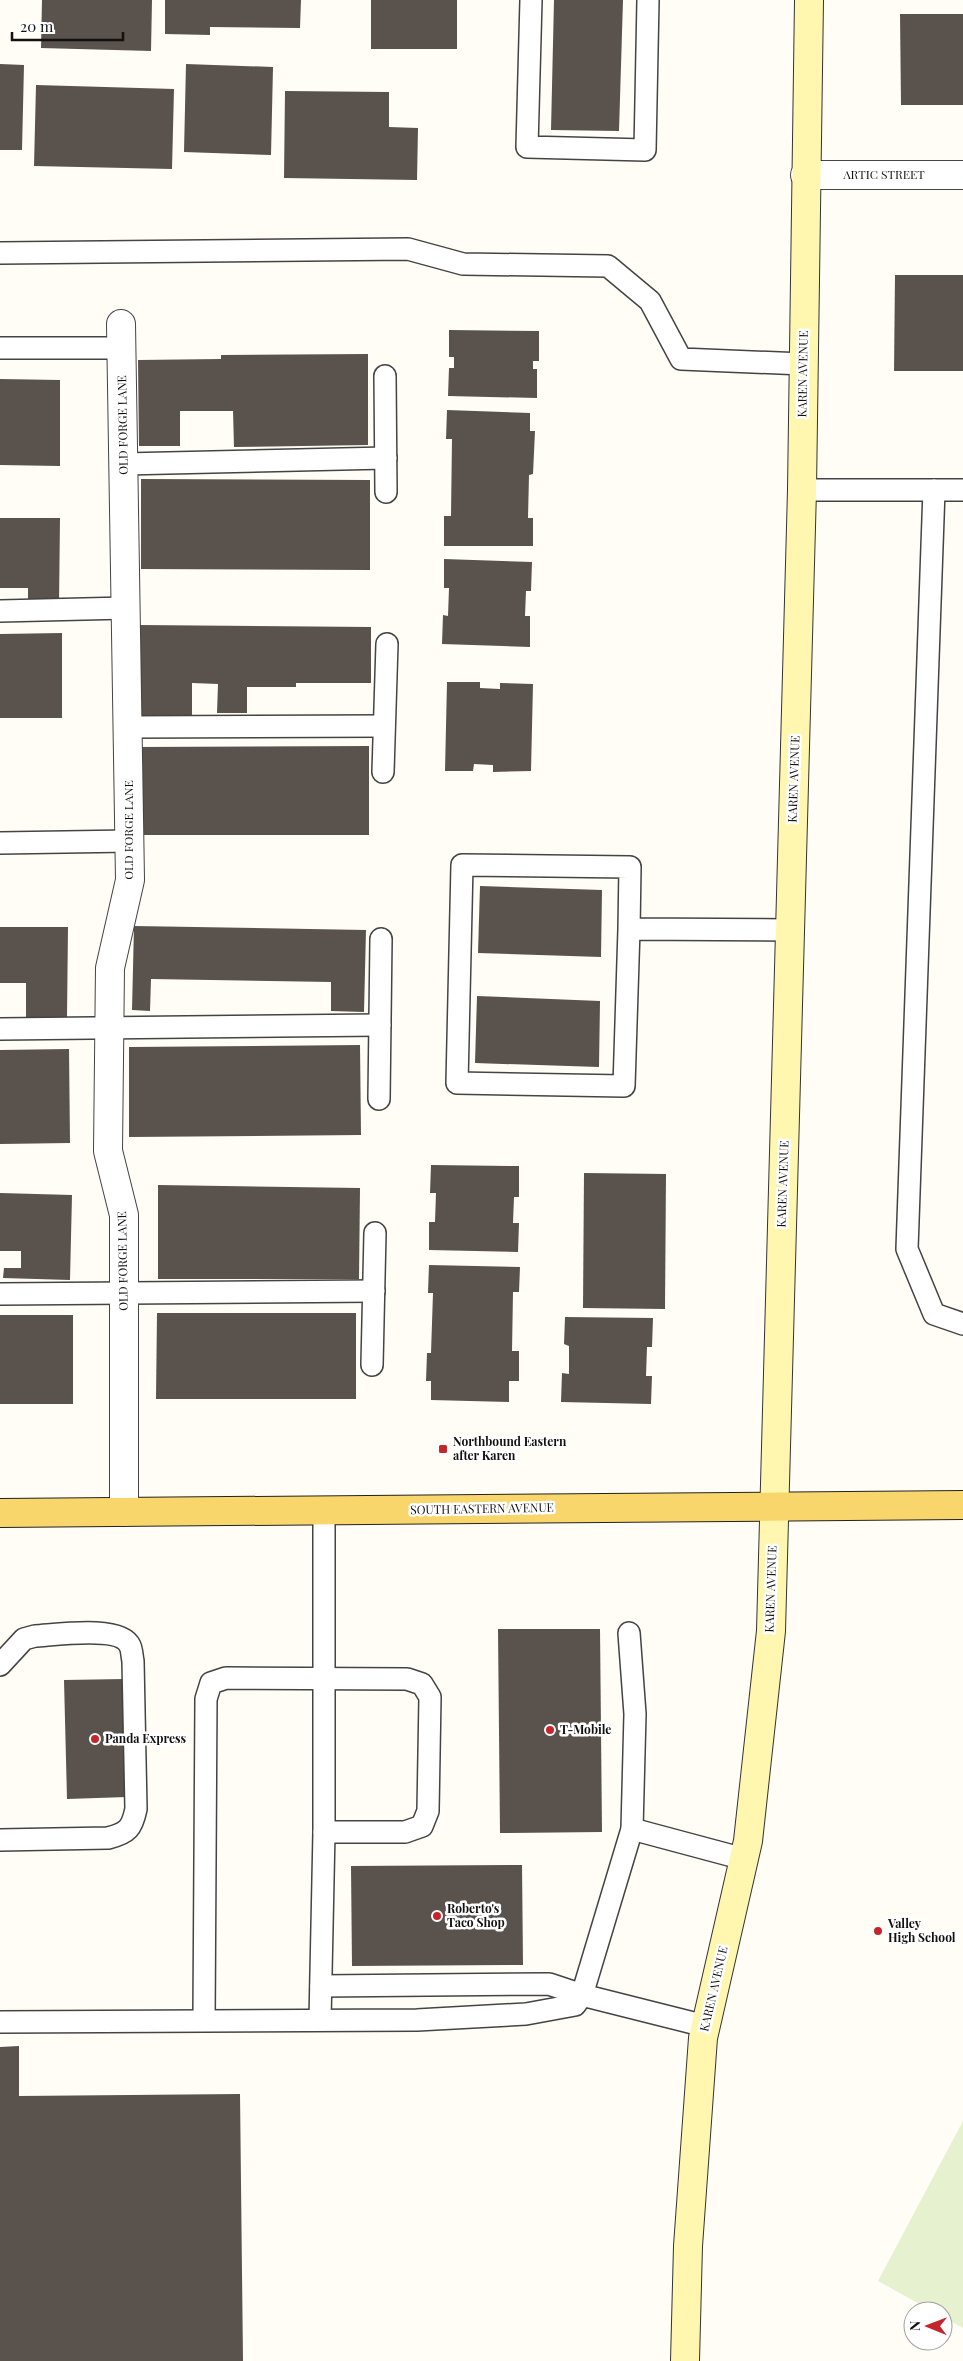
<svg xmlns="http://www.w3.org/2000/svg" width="963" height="2361" viewBox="0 0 963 2361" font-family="'Playfair Display',serif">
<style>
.pitch{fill:#e6f2cf}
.building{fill:#5a524d}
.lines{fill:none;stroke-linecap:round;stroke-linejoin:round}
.lane-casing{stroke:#444;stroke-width:24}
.street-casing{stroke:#444;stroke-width:30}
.secondary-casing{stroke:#333;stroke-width:30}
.primary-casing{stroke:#222;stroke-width:30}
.lane{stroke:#fff;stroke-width:21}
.street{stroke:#fff;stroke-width:28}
.secondary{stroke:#fff6b0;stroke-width:28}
.primary{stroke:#f9d66b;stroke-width:28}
.poi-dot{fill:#c4262e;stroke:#fff;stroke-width:2}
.labels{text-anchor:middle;stroke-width:5;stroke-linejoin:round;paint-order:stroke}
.street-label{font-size:12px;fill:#111;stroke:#fff}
.poi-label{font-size:12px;font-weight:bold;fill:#111;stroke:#fff;text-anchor:start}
</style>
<rect width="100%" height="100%" fill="#fffdf5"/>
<polygon class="pitch" points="963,2121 963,2328 943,2317 943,2311 932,2311 878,2281"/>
<g class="building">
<polygon points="42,0 152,0 151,51 41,48"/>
<polygon points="165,0 301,0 300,28 210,27 210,35 165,34"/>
<rect x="371" y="0" width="86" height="49"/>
<polygon points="554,0 623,0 619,131 551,130"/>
<polygon points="900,14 963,14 963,105 901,105"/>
<polygon points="0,64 24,65 22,150 0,150"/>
<polygon points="186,64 273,67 271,155 184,152"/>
<polygon points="36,85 174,89 172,169 34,166"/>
<polygon points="285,91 389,92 389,127 418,128 417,180 284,178"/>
<polygon points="895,275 963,275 963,371 894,371"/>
<polygon points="449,330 539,331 539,361 533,361 533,369 537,369 537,398 448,396 449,368 454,368 454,357 449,357"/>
<polygon points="368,354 368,445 234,447 233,411 180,411 180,446 139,446 138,360 221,359 221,355"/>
<polygon points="0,379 60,380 60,466 0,465"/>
<polygon points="447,410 530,413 530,431 535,431 533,474 529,475 528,518 533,518 533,546 444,546 444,516 451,516 452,439 446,439"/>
<polygon points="141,479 370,480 370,570 141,569"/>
<polygon points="0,518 60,518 59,605 28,604 28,588 0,588"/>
<polygon points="444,559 532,562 531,591 526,591 525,616 530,616 530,647 442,644 443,615 448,616 449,588 444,588"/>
<polygon points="139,625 371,627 371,683 296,683 296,687 247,687 247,713 217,713 218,684 192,683 192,716 139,715"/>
<polygon points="62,633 62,718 0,718 0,634"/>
<polygon points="447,682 480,682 480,688 500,689 500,683 533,684 531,771 493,772 493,765 474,764 473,771 445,771"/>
<polygon points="369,746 369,835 137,835 137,747"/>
<polygon points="480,886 602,890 601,957 478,953"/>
<polygon points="134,926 366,930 364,1012 331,1011 331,982 151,979 150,1011 132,1010"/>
<polygon points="0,927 68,927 67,1017 26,1017 26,983 0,983"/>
<polygon points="477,996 600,1001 599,1067 475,1063"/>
<polygon points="360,1045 361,1135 129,1137 129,1047"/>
<polygon points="69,1049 70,1143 0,1144 0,1050"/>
<polygon points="431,1165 519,1166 519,1197 514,1197 513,1223 519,1223 518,1252 429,1250 429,1222 435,1222 436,1193 430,1193"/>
<polygon points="584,1173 666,1174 665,1309 583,1308"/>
<polygon points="158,1185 360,1188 359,1279 158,1279"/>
<polygon points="0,1193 72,1195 70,1280 3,1278 4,1268 21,1268 21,1251 0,1251"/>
<polygon points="429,1265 520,1267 519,1292 513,1292 512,1351 519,1351 519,1381 509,1381 509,1402 431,1400 431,1381 426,1381 427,1353 431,1353 433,1293 428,1293"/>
<polygon points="157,1313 356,1313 356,1399 156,1399"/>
<rect x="0" y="1315" width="73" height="89"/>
<polygon points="565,1317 653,1318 652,1347 647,1347 646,1376 652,1376 651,1404 561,1402 562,1373 569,1374 569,1346 564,1344"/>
<polygon points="498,1629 600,1629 602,1832 500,1833"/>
<polygon points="124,1679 127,1797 67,1799 64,1680"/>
<polygon points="522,1865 523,1965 352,1966 351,1866"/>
<polygon points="19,2046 19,2096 240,2094 243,2361 0,2361 0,2047"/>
</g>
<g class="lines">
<defs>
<g id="lane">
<polyline points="531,0 527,147 645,150 648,0"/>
<polyline points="0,253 408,249 463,264 608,266 650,301 681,359 803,364"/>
<polyline points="0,348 122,348"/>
<polyline points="385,376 386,492"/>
<polyline points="124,464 386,458"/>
<polyline points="802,490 963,490"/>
<polyline points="934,490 907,1249 934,1314 963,1324"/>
<polyline points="0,611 126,608"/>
<polyline points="128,727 384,726"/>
<polyline points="383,772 387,644"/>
<polyline points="0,843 130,841"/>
<polyline points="629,929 624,1086 457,1083 462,865 630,867 629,929 790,930"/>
<polyline points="0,1029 380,1025"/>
<polyline points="379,1099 381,939"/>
<polyline points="0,1294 374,1291"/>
<polyline points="372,1365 375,1233"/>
<path d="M0,1665L24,1639L35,1636C55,1635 121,1625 130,1646C132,1650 132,1657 133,1661L136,1809C132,1828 128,1833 108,1838L0,1840"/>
<polyline points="632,1829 744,1859"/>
<polyline points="321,1986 549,1984 582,1995 632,1829 635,1714 629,1633"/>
<polyline points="204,2020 206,1699 211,1683 226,1678 407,1679 422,1684 430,1697 428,1811 422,1826 405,1832 324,1832"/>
<polyline points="320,2020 324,1832 324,1511"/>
<polyline points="0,2022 417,2020 526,2014 575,2005 582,1995 705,2026"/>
</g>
<g id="street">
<polyline points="805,175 963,175"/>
<polyline points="121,324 130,880 110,968 108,1151 124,1215 124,1512"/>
</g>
<polyline id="secondary" points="685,2361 688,2246 703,2038 748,1841 771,1631 802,490 809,0"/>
<polyline id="primary" points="0,1513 963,1505"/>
</defs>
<use href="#lane" class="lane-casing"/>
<use href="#street" class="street-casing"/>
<use href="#secondary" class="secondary-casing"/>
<use href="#primary" class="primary-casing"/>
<use href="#lane" class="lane"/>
<use href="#street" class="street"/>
<use href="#secondary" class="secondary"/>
<use href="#primary" class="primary"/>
</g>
<g class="poi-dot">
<rect x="438" y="1444" width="10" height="10" rx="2.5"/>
<circle cx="550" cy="1730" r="5"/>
<circle cx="95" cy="1739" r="5"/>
<circle cx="437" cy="1916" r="5"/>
<circle cx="878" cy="1931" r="5"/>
</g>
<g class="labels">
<g class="street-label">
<text x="884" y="179">ARTIC STREET</text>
<text transform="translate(803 374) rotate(-89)" y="4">KAREN AVENUE</text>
<text transform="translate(123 425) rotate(-91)" y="4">OLD FORGE LANE</text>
<text transform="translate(794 779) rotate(-88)" y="4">KAREN AVENUE</text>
<text transform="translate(129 830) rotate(-90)" y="4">OLD FORGE LANE</text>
<text transform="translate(783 1184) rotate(-88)" y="4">KAREN AVENUE</text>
<text transform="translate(123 1261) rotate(-91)" y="4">OLD FORGE LANE</text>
<text transform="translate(482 1509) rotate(-1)" y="4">SOUTH EASTERN AVENUE</text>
<text transform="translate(771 1589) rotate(-88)" y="4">KAREN AVENUE</text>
<text transform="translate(714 1989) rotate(-77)" y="4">KAREN AVENUE</text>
</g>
<g class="poi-label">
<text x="453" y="1446">Northbound Eastern<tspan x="453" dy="14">after Karen</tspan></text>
<text x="560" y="1734">T-Mobile</text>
<text x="105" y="1743">Panda Express</text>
<text x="447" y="1913">Roberto's<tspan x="447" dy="14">Taco Shop</tspan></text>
<text x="888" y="1928">Valley<tspan x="888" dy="14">High School</tspan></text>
</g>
</g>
<g transform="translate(928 2326) rotate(271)"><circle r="24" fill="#ffffff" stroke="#a0a0a0"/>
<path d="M0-4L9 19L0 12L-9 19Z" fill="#c4262e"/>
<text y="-8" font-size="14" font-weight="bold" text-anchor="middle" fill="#111111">N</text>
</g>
<path d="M12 32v8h111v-8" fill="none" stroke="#111111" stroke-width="2.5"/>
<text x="20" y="32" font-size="15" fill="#111111" stroke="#ffffff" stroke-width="4" paint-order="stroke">20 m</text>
</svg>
